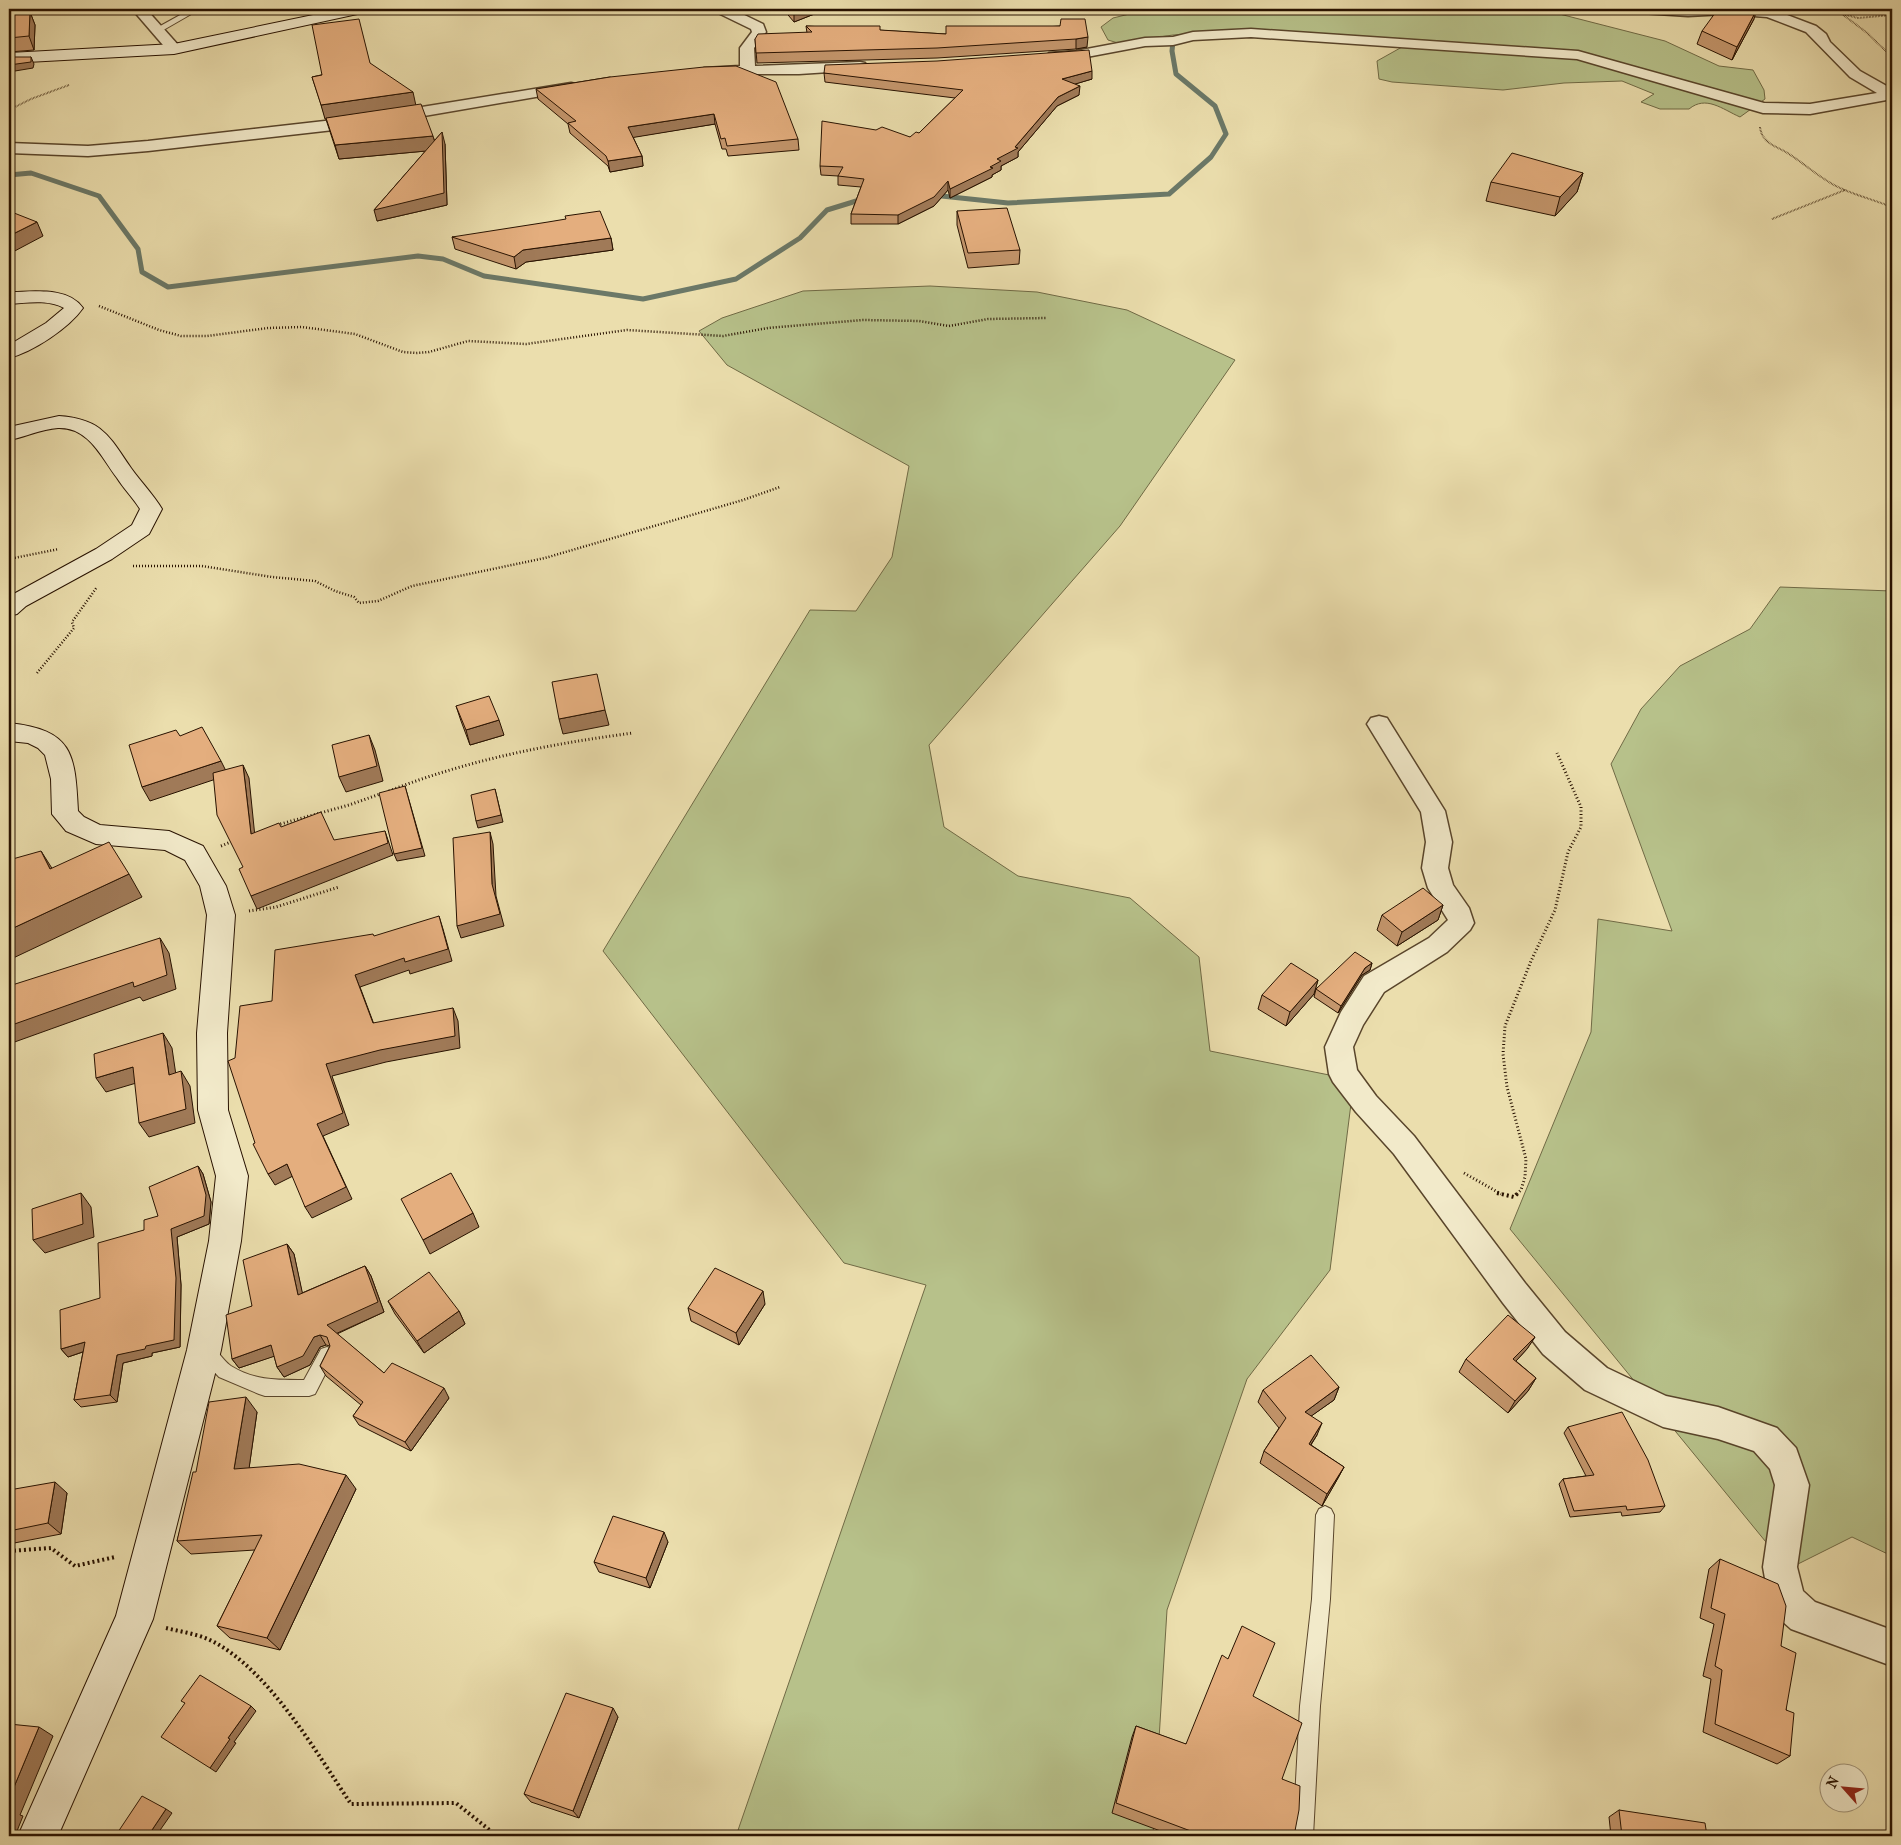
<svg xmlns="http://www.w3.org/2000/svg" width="1901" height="1845" viewBox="0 0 1901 1845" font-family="'IM FELL French Canon',serif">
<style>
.green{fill:#b7c18a;stroke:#706a45}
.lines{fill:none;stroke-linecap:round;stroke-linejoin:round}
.stream{stroke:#6b7867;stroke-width:5}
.lane-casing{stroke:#59452b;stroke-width:2}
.street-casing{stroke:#59452b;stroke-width:3}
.secondary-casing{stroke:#281200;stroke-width:2}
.path-far3{stroke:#281200;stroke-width:2;stroke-dasharray:0.5 1;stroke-linecap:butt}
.path-far2{stroke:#281200;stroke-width:2.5;stroke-dasharray:1 2;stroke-linecap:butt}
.path-far1{stroke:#281200;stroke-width:3;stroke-dasharray:1 2.5;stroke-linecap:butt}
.path{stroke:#281200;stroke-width:4;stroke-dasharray:2 3;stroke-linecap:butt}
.lane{fill:#f2eaca;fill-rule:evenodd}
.street{fill:#f2eaca;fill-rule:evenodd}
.secondary{fill:#f2eaca;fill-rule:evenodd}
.wall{fill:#c4966c;stroke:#281200}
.shaded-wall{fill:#a07a58;stroke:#281200}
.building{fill:#e4ae7e;stroke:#281200}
</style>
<rect width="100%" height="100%" fill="#ebdead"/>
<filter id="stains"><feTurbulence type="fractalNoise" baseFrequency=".004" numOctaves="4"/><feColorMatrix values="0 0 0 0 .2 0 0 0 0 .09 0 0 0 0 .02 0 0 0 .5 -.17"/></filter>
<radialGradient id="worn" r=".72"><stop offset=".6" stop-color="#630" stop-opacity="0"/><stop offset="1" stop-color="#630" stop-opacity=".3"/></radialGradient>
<g class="green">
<path d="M1150,9H1540L1665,41L1719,66L1753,70L1764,90L1765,99L1740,117C1722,109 1706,95 1689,109H1660L1641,102L1654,94L1622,81L1564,83L1503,90L1392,82L1379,79L1377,61L1402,47L1454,49L1453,42L1262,30L1173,35L1118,43L1108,40L1101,27L1113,18Z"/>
<polygon points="930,286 1037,292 1127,310 1235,360 1120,526 929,745 944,827 1018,876 1130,898 1199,957 1210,1051 1354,1080 1330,1270 1247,1379 1167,1610 1153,1836 736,1836 926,1285 844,1263 603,951 810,610 856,611 892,557 909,466 727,365 699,331 722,318 803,291"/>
<polygon points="1780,587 1892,591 1892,1556 1852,1537 1788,1569 1510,1229 1591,1032 1598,919 1672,931 1611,764 1641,709 1680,666 1750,629"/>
</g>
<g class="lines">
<g class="stream">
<polyline points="9,175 31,173 99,196 138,249 142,272 168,287 418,256 443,259 484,276 643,299 736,279 800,238 827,210 866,198"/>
<polyline points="932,195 1008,203 1169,194 1211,157 1226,134 1215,106 1176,74 1172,51 1173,41"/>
</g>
<defs>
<g id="lane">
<polygon points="191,9 200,9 160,32 153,30"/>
<path d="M205,1342C217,1347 221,1359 231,1366C255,1381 278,1380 304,1380L321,1349L327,1347L333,1349L335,1355L315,1394L309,1396H265L259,1394L219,1377L199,1356L197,1350L199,1344Z"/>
<polygon points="1325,1506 1331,1509 1334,1515 1330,1599 1320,1706 1313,1836 1293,1836 1300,1706 1312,1599 1316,1515 1319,1509"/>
</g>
<g id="street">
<polygon points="132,9 146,9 179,46 181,49 179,52 169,52"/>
<polygon points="714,9 732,9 763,24 766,32 754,48 755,66 860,62 865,63 867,66 865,69 860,70 799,74 704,74 702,71 704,68 740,66 740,48 752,32 751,29 716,12"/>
<polygon points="1634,9 1774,10 1816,26 1826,34 1830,42 1860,71 1892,89 1892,99 1810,114 1763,113 1577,59 1251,37 1193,40 1173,45 1145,46 1076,59 1049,59 1047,56 1049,53 1076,51 1145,38 1173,37 1193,32 1251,29 1578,51 1764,103 1810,104 1877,93 1850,77 1806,32 1767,17 1727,14 1688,16 1641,13"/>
<polygon points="571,83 576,84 578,87 576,90 360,127 148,151 88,156 9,153 9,143 88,146 148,141 360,117"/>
<polygon points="1379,716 1387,718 1445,811 1452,842 1448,868 1453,885 1469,908 1474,923 1470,930 1447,952 1384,992 1363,1025 1353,1047 1357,1070 1376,1096 1414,1136 1525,1283 1565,1332 1607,1368 1666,1396 1718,1407 1777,1428 1796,1448 1809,1485 1797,1567 1803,1591 1815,1602 1892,1630 1892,1666 1791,1629 1774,1614 1769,1601 1763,1567 1775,1485 1770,1469 1754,1451 1718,1439 1663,1427 1585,1390 1543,1354 1503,1303 1394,1154 1356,1112 1333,1082 1329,1074 1325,1047 1341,1012 1364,976 1429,938 1448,920 1428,888 1422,868 1426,842 1421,812 1367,724 1371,718"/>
</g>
<g id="secondary">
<polygon points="342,9 369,9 367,12 362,13 174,54 9,63 9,53 174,44"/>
<path d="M9,292C32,292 68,286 83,308C69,328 33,352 9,358V345L46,323L64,308C48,299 26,303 9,304Z"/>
<path d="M59,416C102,419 109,436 131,468C141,482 153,494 162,509L149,534L112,559L26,606L17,614L9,616L10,596L96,549L132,525L140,509C133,498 124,489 117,478C101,457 89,427 58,428C41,429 25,437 9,440V427Z"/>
<path d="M9,723C73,730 75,753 78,811L84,817L100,825L169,831L203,846L226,886L235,915L227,1033L228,1110L248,1176L241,1241L221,1350L153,1619L58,1836H18L116,1616L187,1350L209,1241L216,1176L198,1110L197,1033L207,915L200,886L185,860L165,850L96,844L66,831L52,814L51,779L45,755L38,748L28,743L9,741Z"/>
</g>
</defs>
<use href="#lane" class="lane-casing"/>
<use href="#street" class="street-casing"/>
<use href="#secondary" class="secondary-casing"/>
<g class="path-far3">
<polyline points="1892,15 1858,18 1842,14 1866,32 1889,54 1892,68"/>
<polyline points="9,110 31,99 69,85"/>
<path d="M1760,127C1762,144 1777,146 1789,154C1806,165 1820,178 1838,187C1855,195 1874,200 1892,207"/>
<polyline points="1772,219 1845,190"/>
</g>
<g class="path-far2">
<polyline points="99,306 159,330 181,336 207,336 268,328 302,327 355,334 403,352 416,353 429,352 468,341 526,344 627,330 723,336 768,328 863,320 919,321 949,326 988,319 1046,318"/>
<polyline points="9,559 59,549"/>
<polyline points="133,566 202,566 272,577 315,581 335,591 354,597 359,603 378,601 412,586 545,558 743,500 780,487"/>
<polyline points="37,673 74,628 72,622 97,587"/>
</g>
<g class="path-far1">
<path d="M389,791C468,760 549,744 633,733"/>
<polyline points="277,825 349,805 383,793"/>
<polyline points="221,846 233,841"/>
<polyline points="249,911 276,907 339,887"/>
<polyline points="1464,1173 1501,1194"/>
<polyline points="1517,1194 1521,1190 1525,1177 1526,1159 1507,1087 1503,1054 1505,1026 1531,961 1555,910 1568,852 1581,827 1581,807 1557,753"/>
</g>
<g class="path">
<polyline points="1497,1193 1514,1197 1518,1193"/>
<polyline points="9,1551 51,1548 75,1566 115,1557"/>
<path d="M166,1628C182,1632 199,1634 214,1642C270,1672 316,1752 351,1804L456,1803L497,1836"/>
</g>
<use href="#lane" class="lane"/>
<use href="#street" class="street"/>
<use href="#secondary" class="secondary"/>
</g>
<g class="wall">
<polygon points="783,9 827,9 794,22"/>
<polygon points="30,12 35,25 34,50 9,52 9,13"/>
<polygon points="1754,19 1732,60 1697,44 1702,31"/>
<polygon points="806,26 946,34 1060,26 1087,47 1076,49 937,58 757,63 755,39 807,33"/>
<polygon points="370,64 416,105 435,141 445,144 447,205 377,221 426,151 339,159 312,77"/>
<polygon points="824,73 1092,79 1075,84 1079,95 1057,106 1018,152 1018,157 1001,166 1001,170 992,175 992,177 950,198 948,190 934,206 898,224 851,224 851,214 861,187 838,185 838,176 821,175 820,166 910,137 919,133 955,98 825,82"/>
<polygon points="610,77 798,139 799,150 728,156 726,149 722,149 715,124 633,137 642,156 643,166 610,172 608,166 570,133 568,124 538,99 536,89"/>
<polygon points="1583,173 1577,192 1555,216 1486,201 1491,182"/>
<polygon points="957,211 1020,250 1019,264 968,268 957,225"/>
<polygon points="452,237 611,238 613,250 526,262 516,269 455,249"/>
<polygon points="456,706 504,735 470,745 461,721"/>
<polygon points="1443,905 1438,920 1397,946 1377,930 1382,915"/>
<polygon points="1372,963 1370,970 1362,975 1338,1013 1314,997 1316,989"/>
<polygon points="1318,980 1314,994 1286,1026 1258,1009 1262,995"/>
<polygon points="198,1166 203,1174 211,1202 209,1224 177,1237 181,1285 180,1347 152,1353 152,1356 123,1363 117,1402 81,1407 74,1400 83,1352 68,1357 61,1349 100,1298 144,1230 158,1216"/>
<polygon points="287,1244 294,1254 302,1293 365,1266 371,1276 384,1312 337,1334 384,1373 449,1398 411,1451 359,1425 353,1416 361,1405 326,1376 320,1366 330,1346 326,1345 320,1347 310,1365 284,1377 277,1367 274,1356 239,1368 232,1359 252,1306"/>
<polygon points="388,1301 459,1311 465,1324 424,1353 395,1314"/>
<polygon points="765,1304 739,1345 691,1321 688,1308"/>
<polygon points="1535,1337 1527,1349 1516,1361 1536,1378 1528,1391 1508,1413 1459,1372 1466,1359"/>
<polygon points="1339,1387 1334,1400 1311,1416 1317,1435 1311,1445 1344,1467 1338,1478 1322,1506 1260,1463 1264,1451 1279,1428 1258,1402 1263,1390"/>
<polygon points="257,1412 249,1468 356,1489 280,1650 230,1638 217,1626 255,1550 191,1554 177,1541 196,1472"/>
<polygon points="1568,1427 1665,1506 1660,1512 1622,1516 1621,1512 1570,1517 1559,1484 1563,1479 1586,1476 1564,1433"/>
<polygon points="9,1490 67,1493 61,1534 9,1544"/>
<polygon points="668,1542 650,1588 599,1572 594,1562"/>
<polygon points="1720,1559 1781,1646 1790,1756 1777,1764 1703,1732 1711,1679 1703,1676 1714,1624 1700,1618 1709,1569"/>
<polygon points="1253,1696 1282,1779 1294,1836 1174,1836 1112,1813 1132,1737 1136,1726 1185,1744"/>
<polygon points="618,1717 579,1818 531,1802 524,1794"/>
<polygon points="1619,1810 1707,1836 1611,1836 1609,1817"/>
</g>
<g class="shaded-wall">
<polygon points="805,9 827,9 794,22 794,13"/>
<polygon points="1757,9 1754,19 1732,60 1737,47"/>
<polygon points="30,12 35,25 34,50 29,36"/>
<polygon points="1088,37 1087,47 1076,49 1076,39"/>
<polygon points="31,57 34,64 33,68 9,72 9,65"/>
<polygon points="1092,71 1092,79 1062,88 1062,79"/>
<polygon points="1080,86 1079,95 1057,106 1018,152 1018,157 1001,166 1001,170 992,175 992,177 950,198 950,189 990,167 997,159 1015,147 1058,97"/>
<polygon points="413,92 416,106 325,119 321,105"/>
<polygon points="714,114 715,124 630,138 628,127"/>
<polygon points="442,132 445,144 447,205 377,221 374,210"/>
<polygon points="433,136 437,150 339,159 335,145"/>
<polygon points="642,156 643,166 610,172 608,161"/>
<polygon points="1583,173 1577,192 1555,216 1560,197"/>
<polygon points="948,181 948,190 934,206 898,224 898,215"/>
<polygon points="37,222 43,236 9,254 9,236"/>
<polygon points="611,238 613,250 526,262 516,269 514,257 523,250"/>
<polygon points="605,710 609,725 563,734 559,719"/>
<polygon points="499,720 504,735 470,745 466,730"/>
<polygon points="369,735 375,750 383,781 346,792 339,777"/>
<polygon points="221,761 228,775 150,801 142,787"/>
<polygon points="243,765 249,778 256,847 251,834"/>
<polygon points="405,786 425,856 397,861 394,854"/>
<polygon points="495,789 503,822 478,828 476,821"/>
<polygon points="385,831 393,855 257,909 251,896"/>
<polygon points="490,832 493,844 496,896 504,926 461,938 457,926 492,884"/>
<polygon points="41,851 55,873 50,869"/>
<polygon points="129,874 142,897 9,960 9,930"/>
<polygon points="1443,905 1438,920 1397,946 1402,932"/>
<polygon points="439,916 443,929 452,961 410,974 409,970 360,987 378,1035 373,1023 355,975"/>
<polygon points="160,938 169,953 176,989 143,1001 140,997 9,1044 9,1026"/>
<polygon points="1372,963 1370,970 1362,975 1338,1013 1341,1006 1365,968"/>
<polygon points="1318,980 1314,994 1286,1026 1290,1012"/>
<polygon points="453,1008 458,1021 460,1048 386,1062 332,1076 349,1125 323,1136 352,1199 312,1218 305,1207 317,1124 326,1064"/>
<polygon points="163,1033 172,1048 178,1089 169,1075"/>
<polygon points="133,1067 143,1081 106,1092 96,1078"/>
<polygon points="181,1071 190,1086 195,1123 149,1137 139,1123"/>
<polygon points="287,1164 293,1176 275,1185 268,1174"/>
<polygon points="198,1166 203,1174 211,1202 209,1224 177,1237 181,1285 180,1347 152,1353 152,1356 123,1363 117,1402 110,1395 117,1355 146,1346 171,1229"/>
<polygon points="81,1193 91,1207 94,1237 45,1253 33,1240"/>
<polygon points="473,1213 479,1227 430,1254 423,1240"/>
<polygon points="287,1244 294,1254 305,1305 298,1295"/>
<polygon points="365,1266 371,1276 384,1312 333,1335 327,1325"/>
<polygon points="763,1291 765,1304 739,1345 736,1333"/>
<polygon points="459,1311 465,1324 424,1353 417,1341"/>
<polygon points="320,1335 326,1345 320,1347 310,1365 284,1377 277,1367 314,1337"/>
<polygon points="1535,1337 1527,1349 1506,1372 1513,1359"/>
<polygon points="85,1342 91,1349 68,1357 61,1349"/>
<polygon points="271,1345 278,1355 239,1368 232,1359"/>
<polygon points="1536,1378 1528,1391 1508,1413 1515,1401"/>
<polygon points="1339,1387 1334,1400 1300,1424 1305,1412"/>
<polygon points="444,1388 449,1398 411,1451 405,1442"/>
<polygon points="246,1397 257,1412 247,1483 234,1469"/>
<polygon points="1322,1423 1317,1435 1304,1455 1309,1444"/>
<polygon points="1344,1467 1338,1478 1322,1506 1327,1494"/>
<polygon points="346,1475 356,1489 280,1650 267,1638"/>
<polygon points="55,1482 67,1493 61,1534 48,1523"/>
<polygon points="664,1532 668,1542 650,1588 646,1578"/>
<polygon points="251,1706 256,1711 234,1742 236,1743 216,1772 210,1768 228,1738"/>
<polygon points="613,1708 618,1717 579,1818 573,1811"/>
<polygon points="39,1727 53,1736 20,1815 23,1816 15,1836 9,1836 9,1799"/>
<polygon points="166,1809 172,1813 156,1836 148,1836"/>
</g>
<g class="building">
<polygon points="790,9 805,9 794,13"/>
<polygon points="1718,9 1757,9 1737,47 1702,31"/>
<polygon points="30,12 29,36 9,38 9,13"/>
<polygon points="359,19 370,63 413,92 321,105 312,77 322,75 312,25"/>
<polygon points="1061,19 1085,19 1088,37 1076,39 937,48 756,53 755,39 758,34 812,32 806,26 880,26 880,30 946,34 946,26 1060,26"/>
<polygon points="1089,50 1092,71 1062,79 1080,86 1058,97 1015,147 1018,148 997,159 1001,161 990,167 993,168 950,189 948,181 934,197 898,215 851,214 864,179 838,176 843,167 820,166 822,121 876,130 882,127 910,137 916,132 919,133 963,90 824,73 825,65 937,61"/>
<polygon points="9,57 31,57 31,62 9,65"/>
<polygon points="736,66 776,82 798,139 727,146 725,138 721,139 714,114 628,127 642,156 608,161 606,156 568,123 576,121 536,89 610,77 704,67"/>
<polygon points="421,104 433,136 335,145 326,118"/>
<polygon points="442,132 444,193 374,210"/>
<polygon points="1512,153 1583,173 1560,197 1491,182"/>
<polygon points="1007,208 1020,250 968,253 957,211"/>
<polygon points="9,211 37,222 9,236"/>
<polygon points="600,211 611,238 523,250 514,257 452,237 548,222 566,219 565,216"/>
<polygon points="597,674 605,710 559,719 552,682"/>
<polygon points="489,696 499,720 466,730 456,706"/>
<polygon points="202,727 221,761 142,787 129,745 176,730 180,736"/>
<polygon points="369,735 377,766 339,777 332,745"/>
<polygon points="243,765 251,834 279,823 281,827 321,812 334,840 385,831 388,843 251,896 239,869 243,867 217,815 213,773"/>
<polygon points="405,786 422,848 394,854 379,793"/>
<polygon points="495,789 501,815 476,821 471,795"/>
<polygon points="490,832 492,884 500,914 457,926 453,838"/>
<polygon points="109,842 129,874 9,930 9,860 41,851 50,869"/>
<polygon points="1423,888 1443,905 1402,932 1382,915"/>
<polygon points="439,916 448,949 405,962 404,958 355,975 373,1023 453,1008 455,1036 380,1050 326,1064 343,1113 317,1124 346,1187 305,1207 287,1164 268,1174 253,1144 255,1143 228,1061 235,1058 240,1006 272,1001 275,950 373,934 374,936"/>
<polygon points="160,938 167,975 134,987 133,982 9,1026 9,986"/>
<polygon points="1355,952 1372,963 1365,968 1341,1006 1316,989"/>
<polygon points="1291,963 1318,980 1290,1012 1262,995"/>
<polygon points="163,1033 169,1075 181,1071 186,1109 139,1123 133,1067 96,1078 94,1054"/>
<polygon points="198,1166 206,1195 204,1216 171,1229 176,1278 174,1340 146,1346 145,1349 117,1355 110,1395 74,1400 85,1342 61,1349 60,1310 100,1298 98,1243 144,1230 144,1220 158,1216 149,1187"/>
<polygon points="451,1173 473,1213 423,1240 401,1199"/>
<polygon points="81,1193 83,1224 33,1240 32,1209"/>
<polygon points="287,1244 298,1295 365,1266 378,1302 327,1325 384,1373 392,1363 444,1388 405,1442 353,1416 363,1402 320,1366 330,1346 327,1337 320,1335 314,1337 303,1356 277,1367 271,1345 232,1359 226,1315 252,1306 243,1260"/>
<polygon points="715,1268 763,1291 736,1333 688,1308"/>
<polygon points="429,1272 459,1311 417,1341 388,1301"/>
<polygon points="1508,1315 1535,1337 1513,1359 1536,1378 1515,1401 1466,1359"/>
<polygon points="1311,1355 1339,1387 1305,1412 1322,1423 1309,1444 1344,1467 1327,1494 1264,1451 1286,1418 1263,1390"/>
<polygon points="246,1397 234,1469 299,1464 346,1475 267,1638 217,1626 262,1535 177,1541 193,1472 196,1472 209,1402"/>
<polygon points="1622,1412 1648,1460 1665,1506 1627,1510 1626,1506 1574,1511 1563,1479 1594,1475 1568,1427"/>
<polygon points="55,1482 48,1523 9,1531 9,1490"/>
<polygon points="613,1516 664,1532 646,1578 594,1562"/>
<polygon points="1720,1559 1778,1584 1786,1606 1781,1646 1796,1653 1786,1710 1794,1713 1790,1756 1715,1724 1722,1670 1715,1666 1725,1614 1711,1608"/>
<polygon points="1242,1626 1275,1643 1253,1696 1302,1723 1282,1779 1300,1786 1299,1810 1294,1836 1204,1836 1116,1803 1136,1726 1186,1744 1222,1655 1228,1659"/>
<polygon points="200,1675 251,1706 228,1738 230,1739 210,1768 161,1737 185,1703 181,1701"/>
<polygon points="566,1693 613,1708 573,1811 524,1794"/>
<polygon points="9,1724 39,1727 9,1799"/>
<polygon points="142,1796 166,1809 148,1836 119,1836 116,1835"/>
<polygon points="1619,1810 1705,1823 1707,1836 1622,1836"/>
</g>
<rect width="1901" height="1845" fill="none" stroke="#ebdead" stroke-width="30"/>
<rect x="10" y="10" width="1881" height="1825" fill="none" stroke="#281200" stroke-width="2.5"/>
<rect x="15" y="15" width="1871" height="1815" fill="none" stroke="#281200"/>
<g transform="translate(1844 1788) rotate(297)"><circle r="24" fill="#f2eaca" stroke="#a19479"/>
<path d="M0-4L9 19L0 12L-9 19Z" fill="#8f2418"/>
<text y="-8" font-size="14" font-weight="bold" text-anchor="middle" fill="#281200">N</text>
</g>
<rect width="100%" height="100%" filter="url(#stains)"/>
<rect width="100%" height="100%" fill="url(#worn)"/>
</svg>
